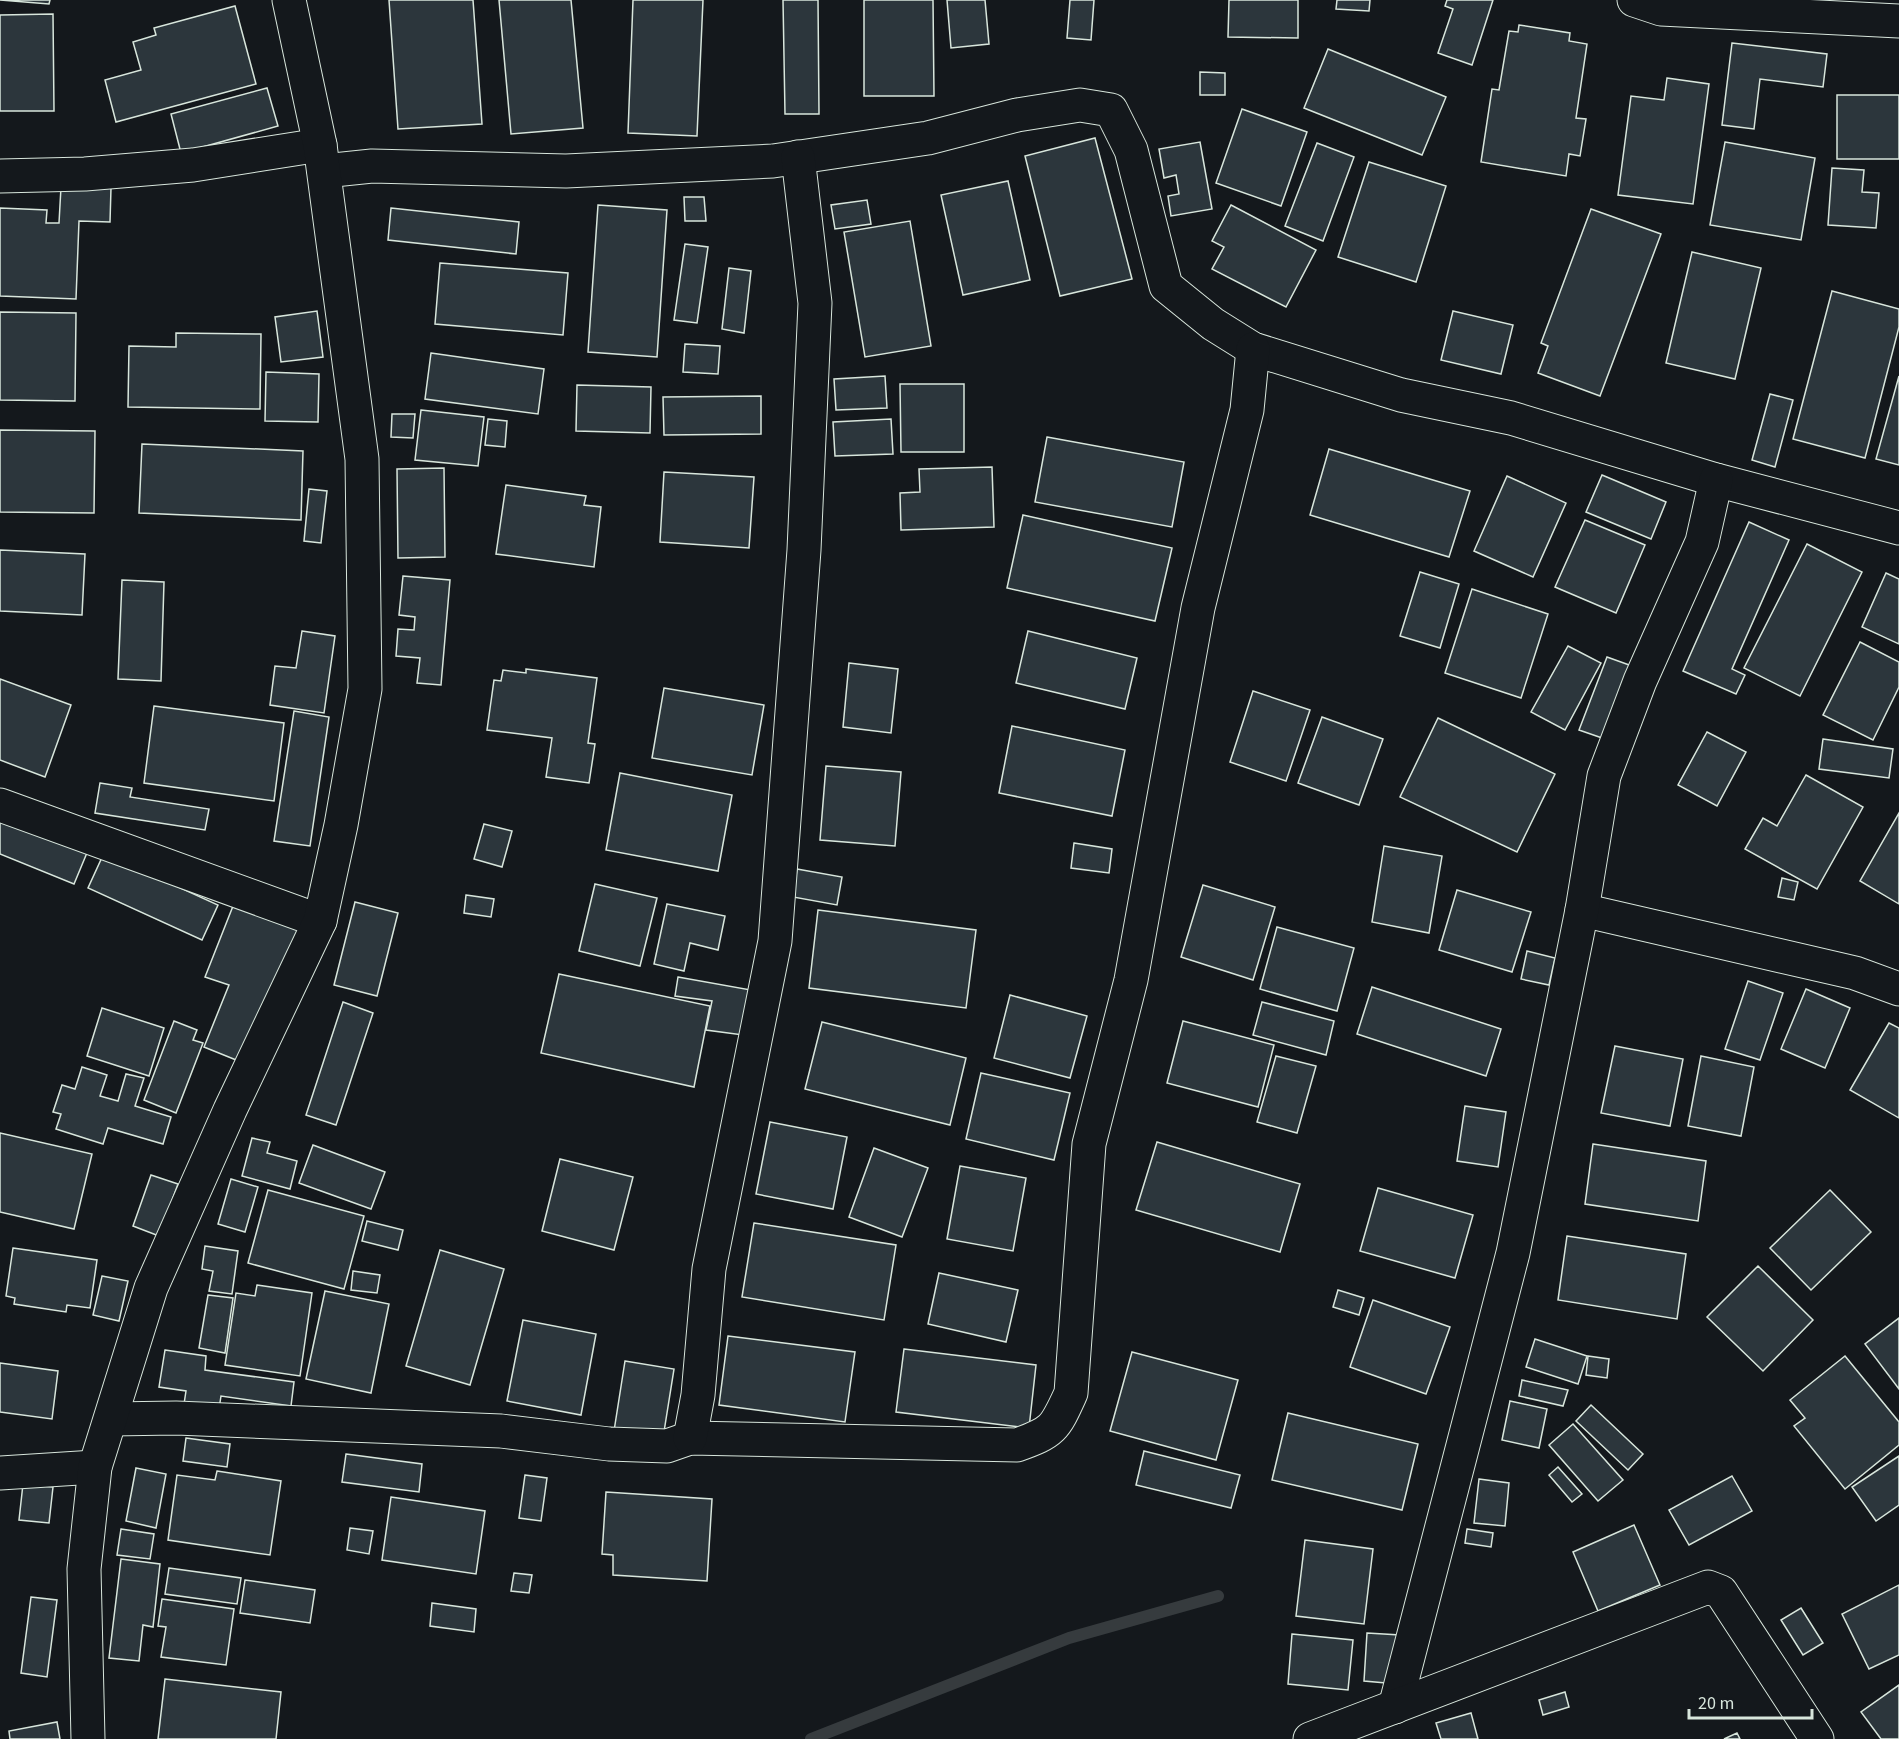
<svg xmlns="http://www.w3.org/2000/svg" width="1899" height="1739" viewBox="0 0 1899 1739" font-family="'Source Sans 3',sans-serif">
<style>
.lines{fill:none;stroke-linecap:round;stroke-linejoin:round}
.stream{stroke:#363b3e;stroke-width:12}
.building{fill:#2c363c;stroke:#d8e6dc;stroke-width:1.5}
.minor-casing{stroke:#d8e6dc;stroke-width:35}
.tertiary-casing{stroke:#d8e6dc;stroke-width:35}
.minor{stroke:#14181c;stroke-width:33}
.tertiary{stroke:#14181c;stroke-width:33}
</style>
<rect width="100%" height="100%" fill="#14181c"/>
<g class="lines">
<polyline class="stream" points="811,1739 1069,1638 1218,1596"/>
</g>
<g class="building">
<polygon points="0,0 50,0 49,4"/>
<polygon points="389,0 473,0 482,124 398,129"/>
<polygon points="499,0 571,0 583,128 511,134"/>
<polygon points="633,0 703,0 697,136 628,133"/>
<polygon points="783,0 818,0 819,114 785,114"/>
<polygon points="864,0 933,0 934,96 864,96"/>
<polygon points="947,0 985,0 989,44 951,48"/>
<polygon points="1070,0 1094,0 1091,40 1067,38"/>
<polygon points="1229,0 1298,0 1298,38 1228,37"/>
<polygon points="1337,0 1370,0 1369,11 1336,9"/>
<polygon points="1447,0 1493,0 1472,65 1438,53 1453,9 1445,6"/>
<polygon points="235,6 256,84 116,122 105,80 141,70 133,42 156,35 154,28"/>
<polygon points="53,14 54,111 0,111 0,15"/>
<polygon points="1519,25 1570,33 1569,41 1587,44 1576,118 1586,119 1580,156 1569,154 1566,176 1481,162 1492,89 1499,90 1509,31 1518,32"/>
<polygon points="1732,43 1827,54 1823,87 1760,79 1754,129 1722,125"/>
<polygon points="1328,49 1446,97 1422,155 1304,108"/>
<polygon points="1200,72 1225,73 1225,95 1200,95"/>
<polygon points="1667,78 1709,84 1693,204 1618,195 1631,96 1664,100"/>
<polygon points="267,88 278,126 181,153 171,114"/>
<rect x="1837" y="95" width="62" height="64"/>
<polygon points="1242,109 1307,132 1281,206 1216,183"/>
<polygon points="1095,138 1132,279 1060,296 1025,156"/>
<polygon points="1200,142 1212,209 1171,216 1168,196 1179,194 1176,175 1164,178 1159,149"/>
<polygon points="1725,142 1815,158 1801,240 1710,225"/>
<polygon points="1317,143 1354,157 1323,241 1285,226"/>
<polygon points="1369,162 1446,186 1416,282 1338,257"/>
<polygon points="1832,168 1864,170 1862,192 1879,193 1876,228 1828,225"/>
<polygon points="1008,181 1030,280 963,295 941,195"/>
<polygon points="61,187 111,188 110,222 79,221 76,299 0,296 0,208 47,210 46,223 59,223"/>
<polygon points="684,197 704,197 706,221 685,221"/>
<polygon points="867,200 871,224 835,229 831,205"/>
<polygon points="598,205 667,210 657,357 588,352"/>
<polygon points="1231,205 1316,250 1286,307 1212,269 1224,247 1212,241"/>
<polygon points="391,208 519,222 516,254 388,240"/>
<polygon points="1591,209 1661,234 1600,396 1538,373 1548,346 1541,343"/>
<polygon points="910,221 931,346 865,357 844,232"/>
<polygon points="685,244 708,247 697,323 674,320"/>
<polygon points="1692,252 1761,268 1735,379 1666,363"/>
<polygon points="440,263 568,273 563,335 435,324"/>
<polygon points="729,268 751,271 744,333 722,329"/>
<polygon points="1832,291 1899,309 1899,327 1865,458 1793,439"/>
<polygon points="317,311 323,357 281,362 275,317"/>
<polygon points="1453,311 1513,325 1501,374 1441,360"/>
<polygon points="0,312 76,313 75,401 0,400"/>
<polygon points="176,333 261,334 260,409 128,407 129,346 176,347"/>
<polygon points="685,344 720,346 718,374 683,372"/>
<polygon points="431,353 544,369 538,414 425,399"/>
<polygon points="266,372 319,374 318,422 265,421"/>
<polygon points="885,376 887,408 836,410 834,379"/>
<polygon points="1899,376 1899,465 1876,459"/>
<polygon points="900,384 964,384 964,452 901,452"/>
<polygon points="577,385 651,387 650,433 576,431"/>
<polygon points="1770,394 1793,400 1775,467 1752,460"/>
<polygon points="761,396 761,434 664,435 663,397"/>
<polygon points="421,410 484,417 478,466 415,460"/>
<polygon points="392,414 415,414 413,438 391,437"/>
<polygon points="488,419 507,421 505,447 485,445"/>
<polygon points="891,419 893,454 835,456 833,422"/>
<polygon points="0,430 95,431 94,513 0,512"/>
<polygon points="1047,437 1184,462 1172,527 1035,502"/>
<polygon points="142,444 303,451 301,520 139,513"/>
<polygon points="1329,449 1470,491 1449,557 1310,515"/>
<polygon points="992,467 994,527 901,530 900,493 920,492 919,469"/>
<polygon points="444,468 445,557 398,558 397,469"/>
<polygon points="664,472 754,477 749,548 660,542"/>
<polygon points="1602,475 1666,502 1651,539 1586,512"/>
<polygon points="1507,476 1566,503 1533,577 1474,551"/>
<polygon points="506,485 586,496 584,505 601,507 594,567 496,554"/>
<polygon points="309,489 327,491 321,543 304,541"/>
<polygon points="1023,515 1172,548 1155,621 1007,588"/>
<polygon points="1585,520 1645,545 1616,613 1555,587"/>
<polygon points="1749,522 1789,540 1732,669 1745,675 1736,694 1683,671"/>
<polygon points="1807,544 1862,572 1800,696 1744,668"/>
<polygon points="0,550 85,554 82,615 0,611"/>
<polygon points="1420,572 1459,584 1440,648 1400,636"/>
<polygon points="1886,573 1899,579 1899,644 1862,627"/>
<polygon points="403,576 450,580 441,685 417,683 420,658 396,656 398,629 414,630 415,617 399,615"/>
<polygon points="122,580 164,582 161,681 118,679"/>
<polygon points="1472,589 1548,614 1521,698 1445,673"/>
<polygon points="302,631 335,636 324,713 270,705 275,666 296,668"/>
<polygon points="1028,631 1137,658 1125,709 1016,683"/>
<polygon points="1860,642 1899,662 1899,687 1873,740 1823,715"/>
<polygon points="1568,646 1601,663 1565,730 1531,712"/>
<polygon points="1607,657 1632,666 1605,739 1579,730"/>
<polygon points="849,663 898,669 891,733 843,727"/>
<polygon points="526,669 597,678 588,743 595,744 589,783 546,777 552,738 487,730 494,680 501,681 503,670 526,673"/>
<polygon points="0,679 71,705 45,777 0,760"/>
<polygon points="664,688 764,705 752,775 652,758"/>
<polygon points="1253,691 1310,710 1286,781 1230,762"/>
<polygon points="154,706 284,723 274,801 144,783"/>
<polygon points="294,711 329,717 310,846 274,841"/>
<polygon points="1322,717 1383,739 1359,805 1298,783"/>
<polygon points="1438,718 1555,774 1517,852 1400,797"/>
<polygon points="1012,726 1125,750 1112,816 999,793"/>
<polygon points="1707,732 1746,752 1717,806 1678,785"/>
<polygon points="1823,739 1893,749 1889,778 1819,769"/>
<polygon points="826,766 901,772 895,846 820,840"/>
<polygon points="620,773 732,795 718,871 606,850"/>
<polygon points="1806,775 1863,807 1817,889 1745,849 1763,818 1777,826"/>
<polygon points="100,783 132,788 130,797 209,809 205,830 95,813"/>
<polygon points="0,813 89,848 74,884 0,854"/>
<polygon points="1899,813 1899,904 1860,881"/>
<polygon points="484,824 512,831 502,867 474,859"/>
<polygon points="1074,843 1112,849 1109,873 1071,868"/>
<polygon points="1384,846 1442,856 1429,933 1372,922"/>
<polygon points="104,853 218,905 202,940 88,888"/>
<polygon points="797,869 842,877 837,905 793,897"/>
<polygon points="1782,878 1798,882 1794,900 1778,897"/>
<polygon points="595,884 657,898 640,966 579,951"/>
<polygon points="1203,885 1275,907 1253,980 1181,957"/>
<polygon points="1457,890 1531,912 1512,972 1439,950"/>
<polygon points="466,895 494,899 491,917 464,913"/>
<polygon points="235,901 301,926 246,1064 204,1047 229,985 205,977"/>
<polygon points="355,902 398,913 377,996 334,985"/>
<polygon points="667,904 725,916 718,950 690,943 684,971 654,964"/>
<polygon points="818,910 976,930 966,1008 809,988"/>
<polygon points="1277,927 1354,948 1337,1011 1260,989"/>
<polygon points="1527,951 1555,958 1549,985 1521,979"/>
<polygon points="559,974 710,1006 694,1087 541,1053"/>
<polygon points="678,977 751,990 743,1035 706,1030 712,1001 675,996"/>
<polygon points="1748,981 1783,993 1760,1060 1725,1049"/>
<polygon points="1372,987 1501,1029 1486,1076 1357,1034"/>
<polygon points="1806,989 1850,1008 1825,1068 1781,1049"/>
<polygon points="1010,995 1087,1016 1070,1078 994,1058"/>
<polygon points="343,1002 373,1013 336,1125 306,1115"/>
<polygon points="1262,1002 1334,1021 1326,1055 1253,1035"/>
<polygon points="102,1008 164,1028 149,1076 87,1056"/>
<polygon points="174,1021 197,1030 193,1040 203,1043 176,1113 144,1100"/>
<polygon points="1183,1021 1274,1045 1258,1107 1167,1083"/>
<polygon points="822,1022 966,1058 950,1125 805,1089"/>
<polygon points="1889,1023 1899,1028 1899,1118 1850,1090"/>
<polygon points="1615,1046 1683,1059 1670,1126 1601,1113"/>
<polygon points="1276,1056 1316,1066 1297,1133 1257,1122"/>
<polygon points="1701,1056 1754,1067 1741,1136 1688,1126"/>
<polygon points="82,1067 107,1075 100,1096 118,1101 126,1074 144,1078 135,1106 171,1117 163,1144 108,1128 103,1144 56,1129 61,1114 53,1112 62,1085 75,1089"/>
<polygon points="981,1073 1070,1093 1054,1160 966,1139"/>
<polygon points="1465,1106 1506,1112 1498,1167 1457,1161"/>
<polygon points="770,1122 847,1137 833,1209 756,1194"/>
<polygon points="0,1133 92,1154 74,1229 0,1212"/>
<polygon points="252,1138 270,1142 267,1153 297,1161 290,1189 242,1176"/>
<polygon points="1157,1142 1300,1184 1280,1252 1136,1210"/>
<polygon points="1593,1144 1706,1161 1698,1221 1585,1204"/>
<polygon points="313,1145 385,1172 371,1209 299,1183"/>
<polygon points="874,1148 928,1168 902,1237 849,1217"/>
<polygon points="560,1159 633,1177 614,1250 542,1231"/>
<polygon points="960,1166 1026,1178 1013,1251 947,1239"/>
<polygon points="151,1175 178,1184 159,1236 133,1226"/>
<polygon points="231,1179 258,1187 245,1232 218,1224"/>
<polygon points="1378,1188 1473,1215 1455,1278 1360,1251"/>
<polygon points="268,1190 364,1216 344,1289 248,1263"/>
<polygon points="1830,1190 1871,1232 1811,1290 1770,1248"/>
<polygon points="367,1221 403,1230 398,1250 362,1241"/>
<polygon points="754,1223 896,1245 884,1320 742,1297"/>
<polygon points="1567,1236 1686,1254 1677,1319 1558,1300"/>
<polygon points="205,1246 238,1251 232,1294 209,1291 213,1271 202,1269"/>
<polygon points="13,1248 97,1260 90,1308 67,1305 66,1312 14,1304 15,1298 6,1296"/>
<polygon points="440,1250 504,1269 470,1385 406,1366"/>
<polygon points="1758,1266 1813,1320 1763,1371 1707,1317"/>
<polygon points="353,1271 380,1275 377,1293 351,1290"/>
<polygon points="939,1273 1018,1290 1006,1342 928,1324"/>
<polygon points="102,1276 128,1281 119,1321 93,1315"/>
<polygon points="257,1285 312,1293 300,1376 225,1365 236,1293 255,1296"/>
<polygon points="1338,1290 1364,1298 1359,1315 1333,1307"/>
<polygon points="325,1291 389,1304 371,1393 306,1379"/>
<polygon points="208,1295 233,1298 225,1353 199,1348"/>
<polygon points="1373,1300 1450,1327 1426,1394 1350,1367"/>
<polygon points="1899,1318 1899,1389 1865,1344"/>
<polygon points="523,1320 596,1334 581,1415 507,1401"/>
<polygon points="728,1336 855,1352 845,1422 719,1405"/>
<polygon points="1535,1339 1587,1356 1578,1384 1526,1367"/>
<polygon points="904,1349 1036,1365 1029,1428 896,1412"/>
<polygon points="165,1350 206,1356 205,1370 294,1382 291,1406 221,1396 219,1409 184,1404 186,1391 159,1387"/>
<polygon points="1132,1352 1238,1380 1216,1460 1110,1431"/>
<polygon points="1588,1356 1609,1359 1607,1378 1586,1375"/>
<polygon points="1845,1356 1899,1422 1899,1445 1845,1489 1794,1426 1805,1418 1790,1400"/>
<polygon points="625,1361 674,1369 663,1438 614,1431"/>
<polygon points="0,1363 58,1371 52,1419 0,1412"/>
<polygon points="1522,1380 1568,1390 1563,1406 1519,1396"/>
<polygon points="1510,1401 1547,1409 1539,1448 1502,1440"/>
<polygon points="1591,1405 1643,1454 1628,1470 1576,1421"/>
<polygon points="1288,1413 1418,1444 1402,1510 1272,1480"/>
<polygon points="1573,1424 1623,1480 1598,1501 1549,1445"/>
<polygon points="186,1438 230,1444 227,1467 183,1461"/>
<polygon points="1144,1451 1240,1475 1231,1508 1136,1485"/>
<polygon points="346,1454 422,1464 419,1492 342,1482"/>
<polygon points="1899,1456 1899,1505 1876,1521 1852,1487"/>
<polygon points="1558,1467 1582,1494 1572,1502 1549,1475"/>
<polygon points="136,1468 166,1474 156,1528 126,1521"/>
<polygon points="217,1471 281,1481 270,1555 168,1540 177,1475 215,1480"/>
<polygon points="525,1475 547,1478 541,1521 519,1518"/>
<polygon points="1732,1476 1752,1511 1689,1545 1669,1510"/>
<polygon points="1479,1479 1509,1483 1505,1526 1474,1523"/>
<polygon points="23,1484 53,1487 49,1523 19,1520"/>
<polygon points="606,1492 712,1499 707,1581 613,1575 613,1555 602,1554"/>
<polygon points="391,1497 485,1511 476,1574 382,1560"/>
<polygon points="1634,1525 1660,1585 1598,1611 1573,1552"/>
<polygon points="350,1528 373,1531 369,1554 347,1550"/>
<polygon points="121,1529 154,1534 150,1559 117,1555"/>
<polygon points="1467,1529 1493,1533 1491,1547 1465,1543"/>
<polygon points="1305,1540 1373,1549 1364,1624 1296,1616"/>
<polygon points="121,1559 160,1564 153,1627 143,1625 139,1661 109,1658"/>
<polygon points="169,1568 241,1578 237,1604 165,1594"/>
<polygon points="514,1573 532,1575 529,1593 511,1591"/>
<polygon points="245,1580 315,1590 310,1623 240,1613"/>
<polygon points="1899,1585 1899,1655 1869,1669 1842,1614"/>
<polygon points="31,1597 57,1600 47,1677 21,1673"/>
<polygon points="162,1599 234,1609 226,1665 161,1657 166,1627 158,1626"/>
<polygon points="432,1603 476,1609 474,1632 430,1626"/>
<polygon points="1801,1608 1823,1643 1803,1655 1781,1620"/>
<polygon points="1367,1633 1400,1635 1397,1684 1364,1681"/>
<polygon points="1292,1634 1353,1640 1348,1690 1288,1684"/>
<polygon points="165,1679 281,1692 276,1739 158,1739"/>
<polygon points="1899,1685 1899,1739 1881,1739 1861,1712"/>
<polygon points="1565,1692 1569,1707 1543,1715 1539,1700"/>
<polygon points="1471,1713 1478,1739 1441,1739 1436,1723"/>
<polygon points="57,1722 60,1739 10,1739 9,1731"/>
<polygon points="1737,1733 1740,1739 1724,1739"/>
</g>
<g class="lines">
<defs>
<g id="minor">
<polyline points="1634,0 1661,9 1899,21"/>
<polyline points="324,171 372,166 566,171 773,161 928,138 1017,115 1080,105 1111,110 1131,150 1166,286 1213,324 1253,349 1401,395 1511,418 1716,480 1899,528"/>
<polyline points="0,176 85,174 193,165 320,145"/>
<polyline points="0,805 320,921"/>
<polyline points="1582,910 1855,973 1899,989"/>
<path d="M111,1419L176,1418L501,1431L609,1444L667,1446L690,1438L1017,1445C1054,1432 1055,1428 1071,1393L1089,1144L1131,980L1198,608L1247,410L1253,349"/>
<polyline points="690,1438 698,1395 709,1269 775,941 804,550 815,303 798,157"/>
<polyline points="0,1473 95,1467"/>
<polyline points="1395,1707 1513,1253 1582,910 1604,776 1640,681 1702,542 1716,480"/>
<polyline points="1310,1739 1708,1587 1721,1592 1817,1739"/>
</g>
<polyline id="tertiary" points="88,1739 84,1569 95,1467 151,1288 230,1110 320,921 341,825 365,689 362,459 320,145 289,0"/>
</defs>
<use href="#minor" class="minor-casing"/>
<use href="#tertiary" class="tertiary-casing"/>
<use href="#minor" class="minor"/>
<use href="#tertiary" class="tertiary"/>
</g>
<path d="M1689 1709v9h123v-9" fill="none" stroke="#d8e6dc" stroke-width="3"/>
<text x="1698" y="1709" font-size="18" fill="#d8e6dc" stroke="#14181c" stroke-width="4.5" paint-order="stroke">20 m</text>
</svg>
